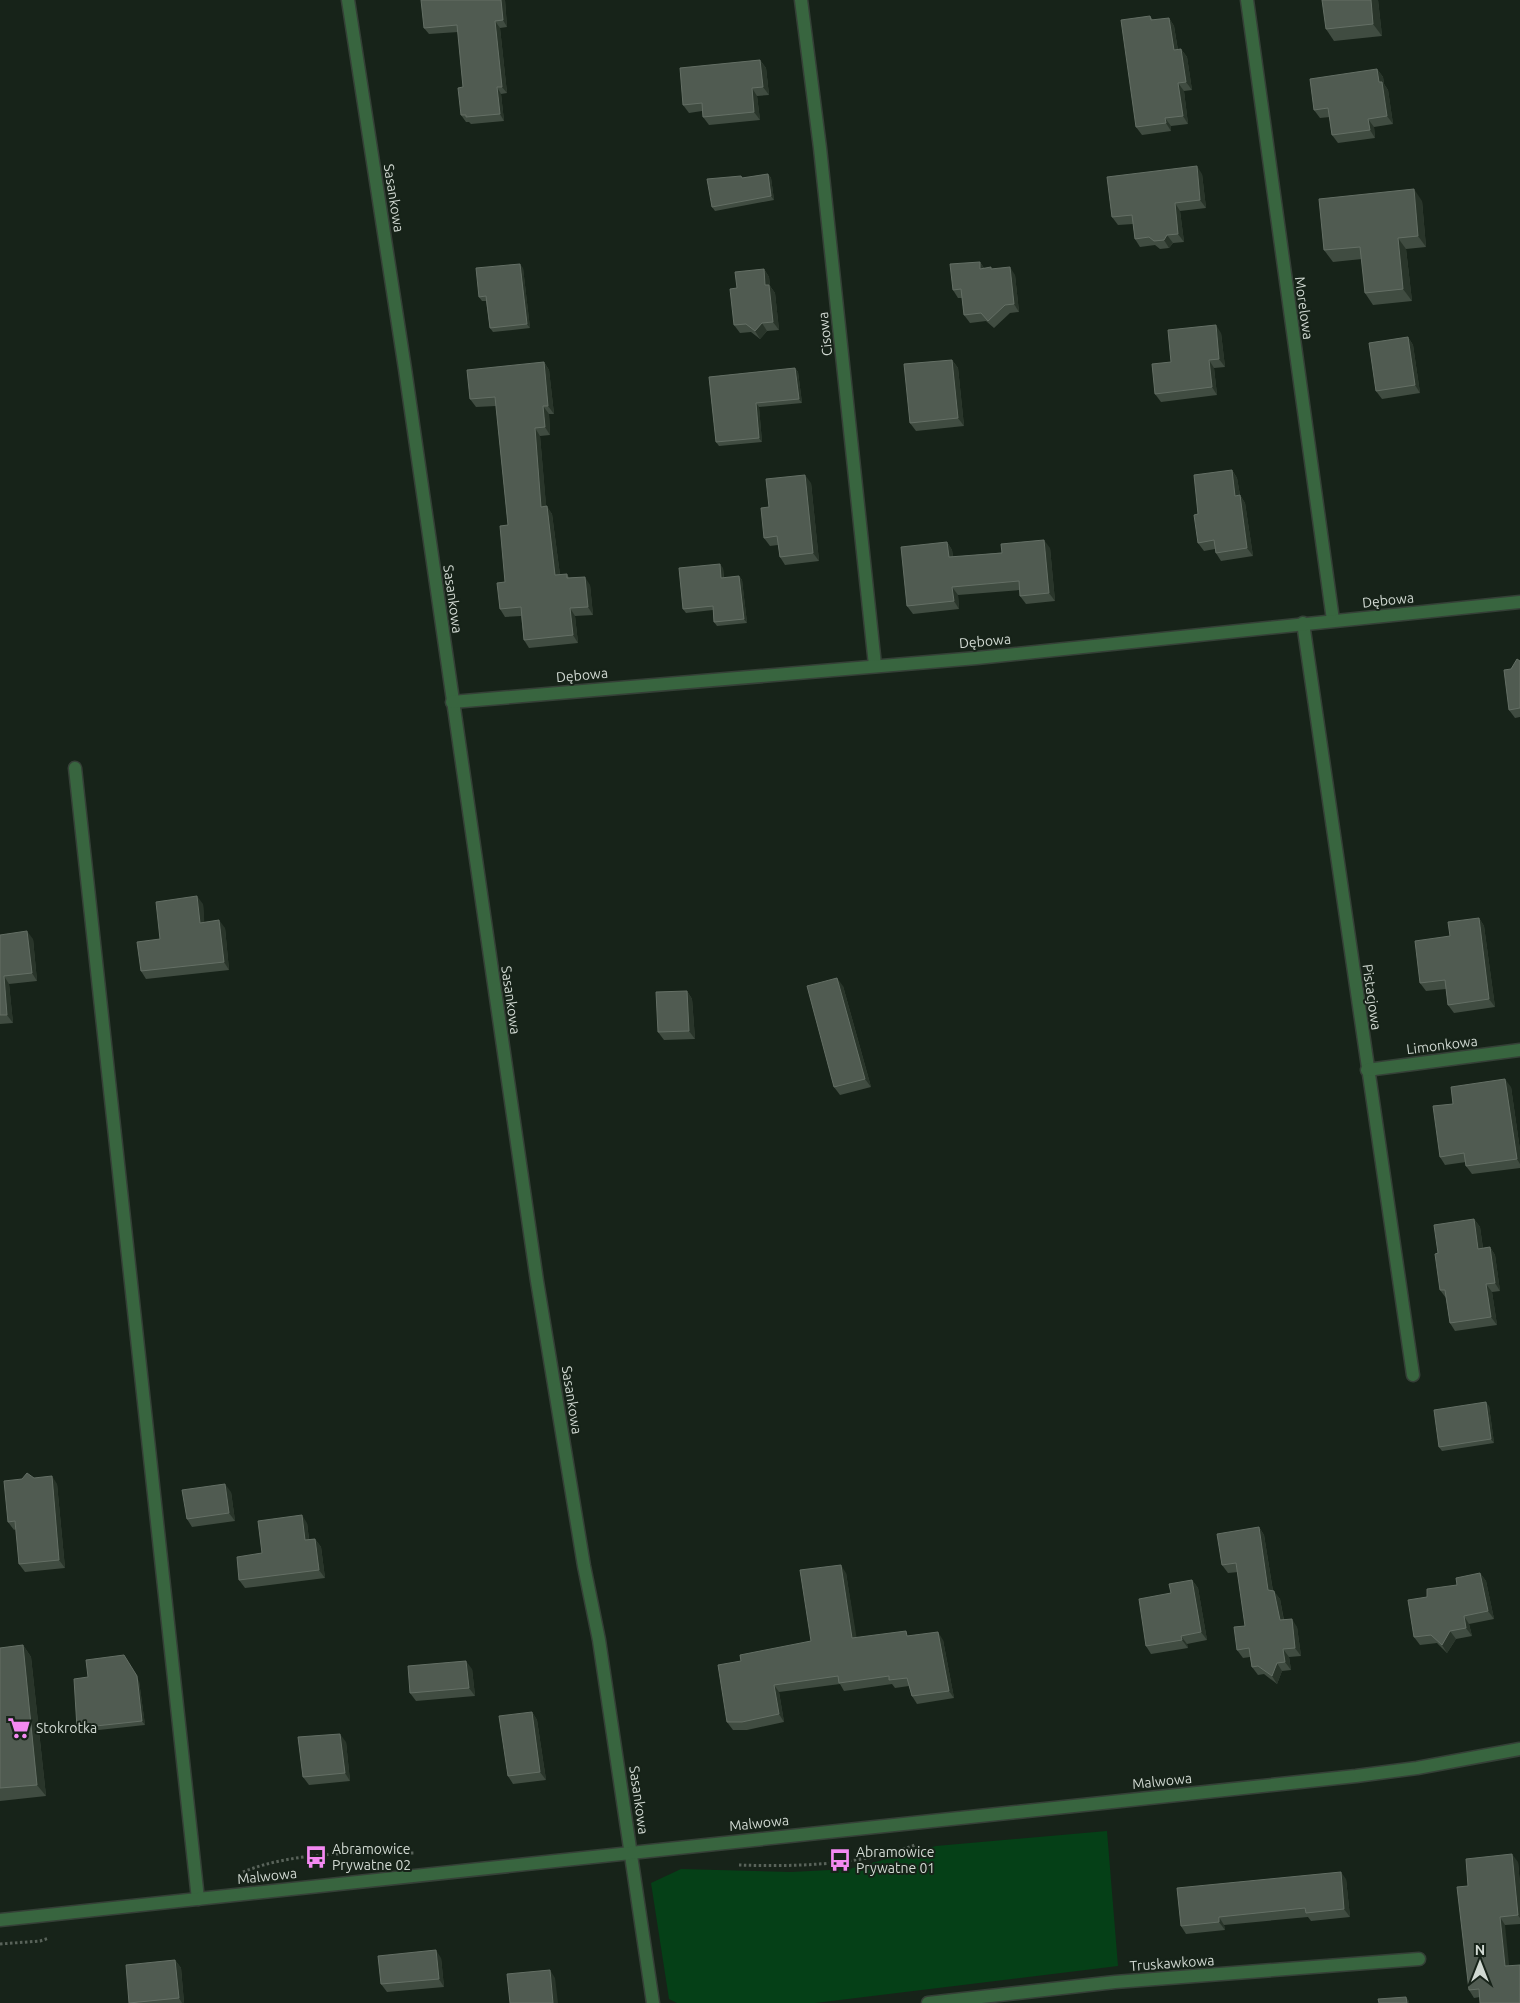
<svg xmlns="http://www.w3.org/2000/svg" width="1520" height="2003" viewBox="0 0 1520 2003" font-family="Ubuntu,sans-serif">
<style>
.green{fill:#054017}
.lines{fill:none;stroke-linecap:round;stroke-linejoin:round}
.service-casing{stroke:#354037;stroke-width:15}
.minor-casing{stroke:#354037;stroke-width:15}
.tertiary-casing{stroke:#354037;stroke-width:15}
.path{stroke:#59635a;stroke-width:3;stroke-dasharray:2.5 2.5;stroke-linecap:butt}
.service{stroke:#38653f;stroke-width:12}
.minor{stroke:#38653f;stroke-width:12}
.tertiary{stroke:#38653f;stroke-width:12}
.wall{fill:#404c41}
.shaded-wall{fill:#29352a}
.building{fill:#505b51;stroke:#646f65}
.labels{text-anchor:middle;stroke-width:4;stroke-linejoin:round;paint-order:stroke}
.street-label{font-size:14px;fill:#d1d9d2;stroke:#172319}
.poi-label{font-size:14px;fill:#d1d9d2;stroke:#172319;text-anchor:start}
</style>
<rect width="100%" height="100%" fill="#172319"/>
<polygon class="green" points="1107,1831 1118,1966 815,2003 677,2003 669,1999 651,1883 681,1869 791,1872 849,1869 936,1846"/>
<g class="lines">
<defs>
<g id="service">
<polyline points="1303,623 1413,1375"/>
<polyline points="1367,1070 1520,1050"/>
</g>
<g id="minor">
<polyline points="348,0 405,369 537,1281 584,1566 599,1640 653,2003"/>
<polyline points="801,0 820,148 875,665"/>
<polyline points="1247,0 1333,620"/>
<polyline points="452,702 977,658 1520,602"/>
<polyline points="75,768 198,1899"/>
<polyline points="928,2003 1115,1982 1419,1959"/>
</g>
<polyline id="tertiary" points="0,1920 1356,1776 1417,1768 1520,1749"/>
</defs>
<use href="#service" class="service-casing"/>
<use href="#minor" class="minor-casing"/>
<use href="#tertiary" class="tertiary-casing"/>
<g class="path">
<path d="M739,1865C796,1867 862,1865 915,1845"/>
<path d="M243,1872C294,1851 361,1853 415,1853"/>
<polyline points="0,1944 40,1941 49,1938"/>
</g>
<use href="#service" class="service"/>
<use href="#minor" class="minor"/>
<use href="#tertiary" class="tertiary"/>
</g>
<g class="wall">
<polygon points="505,0 507,27 500,28 507,93 501,94 504,121 471,124 469,122 466,122 461,115 463,87 458,32 429,34 424,28"/>
<polygon points="1378,0 1382,36 1334,41 1326,29"/>
<polygon points="1150,16 1153,20 1169,18 1174,26 1178,50 1181,49 1187,57 1192,90 1184,91 1188,124 1171,126 1171,131 1142,135 1136,127"/>
<polygon points="760,60 766,68 769,95 757,96 760,120 709,125 703,117 702,111 689,113 683,105"/>
<polygon points="1377,69 1383,77 1384,84 1388,90 1393,124 1374,127 1375,138 1338,143 1332,135 1330,117 1320,118 1314,110"/>
<polygon points="768,174 771,178 774,200 715,211 712,207"/>
<polygon points="1202,174 1206,208 1180,211 1184,242 1173,243 1169,248 1160,249 1155,245 1140,247 1135,239 1133,224 1118,225 1112,217"/>
<polygon points="1422,201 1426,247 1406,249 1412,301 1373,305 1365,293 1362,259 1333,262 1324,250"/>
<polygon points="980,262 984,268 992,269 1015,275 1019,312 1010,313 994,328 986,321 970,323 964,315 962,298 958,298 953,290"/>
<polygon points="523,268 530,328 493,332 490,328 486,301 482,301 479,297"/>
<polygon points="764,269 769,277 770,286 775,293 779,330 767,331 760,339 751,332 740,333 734,325 737,288"/>
<polygon points="1221,333 1225,367 1214,368 1217,395 1161,402 1155,394 1171,362"/>
<polygon points="1408,337 1413,345 1420,393 1382,399 1376,391"/>
<polygon points="952,360 958,368 964,426 916,431 910,423"/>
<polygon points="544,362 549,370 554,414 549,414 550,435 540,436 546,506 552,514 560,575 567,574 569,578 590,585 593,615 575,616 578,643 529,648 524,640 521,616 505,617 500,609 505,582 508,525 496,406 476,407 470,399"/>
<polygon points="795,368 798,372 802,403 759,407 762,442 719,446 716,442 709,377"/>
<polygon points="1232,470 1237,478 1240,495 1245,503 1253,556 1221,561 1216,553 1215,549 1204,551 1198,543 1198,514"/>
<polygon points="811,483 819,561 785,565 780,557 778,545 770,546 764,538 769,507"/>
<polygon points="947,542 952,550 953,557 1050,548 1055,601 1026,604 1020,596 1020,590 958,595 959,609 913,614 907,606"/>
<polygon points="723,568 724,578 739,576 742,580 747,623 717,626 714,622 713,610 686,613 683,609"/>
<polygon points="1520,661 1520,717 1515,718 1509,710 1511,669"/>
<polygon points="203,904 204,922 225,928 229,970 146,979 141,971 160,939"/>
<polygon points="1479,918 1484,926 1495,1007 1454,1013 1448,1005 1446,989 1426,991 1420,983"/>
<polygon points="0,935 33,939 37,981 9,984 13,1023 0,1024"/>
<polygon points="843,986 871,1087 840,1095 834,1087"/>
<polygon points="687,991 692,999 695,1039 664,1040 658,1032"/>
<polygon points="1511,1087 1520,1150 1520,1168 1472,1174 1466,1166 1466,1162 1445,1165 1440,1157 1453,1104"/>
<polygon points="1474,1219 1480,1227 1483,1248 1490,1247 1495,1255 1500,1291 1492,1292 1497,1325 1455,1331 1450,1323 1446,1298 1440,1290 1438,1253"/>
<polygon points="1489,1406 1494,1443 1442,1451 1439,1447"/>
<polygon points="34,1478 57,1484 65,1568 25,1572 19,1564 16,1529 14,1530 8,1522"/>
<polygon points="231,1492 235,1521 192,1527 187,1519"/>
<polygon points="307,1523 309,1539 315,1539 321,1547 325,1578 245,1588 239,1580 262,1553"/>
<polygon points="1259,1527 1264,1535 1273,1591 1280,1599 1284,1620 1297,1627 1301,1656 1289,1657 1291,1670 1282,1671 1277,1684 1264,1674 1258,1675 1252,1667 1250,1657 1243,1658 1237,1650 1245,1626 1238,1572 1228,1573 1222,1565"/>
<polygon points="846,1573 856,1638 910,1636 943,1640 954,1698 917,1704 912,1696 909,1686 895,1688 892,1684 844,1691 840,1684 779,1692 784,1722 747,1730 733,1730 727,1722 741,1661 811,1641"/>
<polygon points="1480,1573 1486,1581 1494,1619 1469,1624 1472,1636 1456,1639 1447,1653 1437,1643 1420,1645 1414,1637 1427,1597 1457,1585"/>
<polygon points="1192,1580 1198,1588 1207,1640 1187,1644 1188,1648 1151,1654 1146,1646 1171,1593"/>
<polygon points="23,1645 31,1657 46,1796 0,1801 0,1648"/>
<polygon points="472,1669 475,1696 416,1701 410,1693"/>
<polygon points="139,1681 145,1725 80,1732 77,1728"/>
<polygon points="532,1712 537,1720 546,1780 513,1784 508,1776"/>
<polygon points="346,1742 350,1781 309,1785 303,1777"/>
<polygon points="1518,1862 1520,1885 1520,1924 1505,1925 1480,1997 1474,1998 1469,1990 1468,1886"/>
<polygon points="1346,1879 1350,1917 1311,1921 1308,1917 1224,1925 1225,1930 1186,1934 1181,1926"/>
<polygon points="441,1958 444,1987 387,1992 381,1984"/>
<polygon points="175,1960 181,1968 184,2003 129,2003"/>
</g>
<g class="shaded-wall">
<polygon points="501,0 505,0 507,27 503,20"/>
<polygon points="1371,0 1378,0 1382,36 1373,24"/>
<polygon points="1169,18 1174,26 1179,58 1174,50"/>
<polygon points="495,21 500,28 507,93 502,87"/>
<polygon points="1181,49 1187,57 1192,90 1186,82"/>
<polygon points="760,60 766,68 769,95 763,87"/>
<polygon points="1377,69 1383,77 1384,84 1388,90 1393,124 1387,116 1379,82"/>
<polygon points="1178,83 1184,91 1188,124 1183,116"/>
<polygon points="497,87 501,94 504,121 500,114"/>
<polygon points="752,88 757,96 760,120 754,112"/>
<polygon points="1165,118 1171,126 1171,131 1166,123"/>
<polygon points="1368,119 1374,127 1375,138 1370,130"/>
<polygon points="1197,166 1202,174 1206,208 1200,200"/>
<polygon points="768,174 771,178 774,200 771,196"/>
<polygon points="1414,189 1422,201 1426,247 1418,236"/>
<polygon points="1175,203 1180,211 1184,242 1178,234"/>
<polygon points="1167,235 1173,243 1169,248 1164,240"/>
<polygon points="1398,238 1406,249 1412,301 1403,289"/>
<polygon points="980,262 985,270 980,269"/>
<polygon points="520,264 523,268 530,328 527,324"/>
<polygon points="1010,267 1015,275 1019,312 1014,304"/>
<polygon points="764,269 769,277 770,286 775,293 779,330 773,322 765,285"/>
<polygon points="762,323 767,331 760,339 755,331"/>
<polygon points="1216,325 1221,333 1225,367 1219,359"/>
<polygon points="1408,337 1413,345 1420,393 1415,385"/>
<polygon points="952,360 958,368 964,426 958,418"/>
<polygon points="1209,360 1214,368 1217,395 1212,387"/>
<polygon points="544,362 549,370 554,414 548,406"/>
<polygon points="795,368 798,372 802,403 799,399"/>
<polygon points="756,403 759,407 762,442 759,438"/>
<polygon points="543,406 549,414 550,435 545,427"/>
<polygon points="535,428 540,436 547,515 541,507"/>
<polygon points="1232,470 1237,478 1240,495 1245,503 1253,556 1247,548 1235,496"/>
<polygon points="805,475 811,483 819,561 813,553"/>
<polygon points="547,506 552,514 561,583 555,575"/>
<polygon points="1044,540 1050,548 1055,601 1049,593"/>
<polygon points="947,542 952,550 954,565 949,557"/>
<polygon points="720,564 723,568 724,582 721,578"/>
<polygon points="739,576 742,580 747,623 744,619"/>
<polygon points="585,577 590,585 593,615 588,607"/>
<polygon points="952,587 958,595 959,609 954,601"/>
<polygon points="570,608 575,616 578,643 573,635"/>
<polygon points="197,896 203,904 205,931 200,923"/>
<polygon points="1479,918 1484,926 1495,1007 1489,999"/>
<polygon points="219,920 225,928 229,970 224,962"/>
<polygon points="27,931 33,939 37,981 32,973"/>
<polygon points="4,976 9,984 13,1023 7,1015"/>
<polygon points="837,978 843,986 871,1087 865,1079"/>
<polygon points="687,991 692,999 695,1039 689,1031"/>
<polygon points="1505,1079 1511,1087 1520,1150 1520,1164 1517,1159"/>
<polygon points="1474,1219 1480,1227 1484,1257 1478,1249"/>
<polygon points="1490,1247 1495,1255 1500,1291 1495,1283"/>
<polygon points="1486,1284 1492,1292 1497,1325 1491,1317"/>
<polygon points="1486,1402 1489,1406 1494,1443 1491,1439"/>
<polygon points="52,1476 57,1484 65,1568 59,1560"/>
<polygon points="225,1484 231,1492 235,1521 229,1513"/>
<polygon points="302,1515 307,1523 310,1548 305,1540"/>
<polygon points="1259,1527 1264,1535 1274,1598 1268,1590"/>
<polygon points="315,1539 321,1547 325,1578 319,1570"/>
<polygon points="841,1565 846,1573 858,1646 852,1638"/>
<polygon points="1480,1573 1486,1581 1494,1619 1488,1611"/>
<polygon points="1192,1580 1198,1588 1207,1640 1201,1632"/>
<polygon points="1274,1591 1280,1599 1285,1628 1280,1620"/>
<polygon points="1464,1616 1469,1624 1472,1636 1466,1628"/>
<polygon points="1292,1619 1297,1627 1301,1656 1295,1648"/>
<polygon points="1450,1631 1456,1639 1447,1653 1442,1645"/>
<polygon points="938,1632 943,1640 954,1698 949,1691"/>
<polygon points="1181,1636 1187,1644 1188,1648 1182,1640"/>
<polygon points="23,1645 31,1657 46,1796 37,1785"/>
<polygon points="1283,1649 1289,1657 1291,1670 1285,1662"/>
<polygon points="126,1659 139,1681 145,1725 142,1721"/>
<polygon points="466,1661 472,1669 475,1696 469,1688"/>
<polygon points="1277,1663 1282,1671 1277,1684 1272,1676"/>
<polygon points="774,1685 779,1692 784,1722 779,1714"/>
<polygon points="532,1712 537,1720 546,1780 540,1772"/>
<polygon points="340,1734 346,1742 350,1781 345,1773"/>
<polygon points="1512,1854 1518,1862 1520,1885 1520,1918 1518,1915"/>
<polygon points="1341,1872 1346,1879 1350,1917 1344,1909"/>
<polygon points="1219,1917 1224,1925 1225,1930 1219,1922"/>
<polygon points="1500,1917 1505,1925 1510,1974 1505,1966"/>
<polygon points="436,1950 441,1958 444,1987 439,1979"/>
<polygon points="175,1960 181,1968 184,2003 182,2003 179,1998"/>
<polygon points="550,1970 555,1978 558,2003 553,2003"/>
<polygon points="1406,1997 1409,2001 1409,2003 1407,2003"/>
</g>
<g class="building">
<polygon points="421,0 501,0 503,20 495,21 502,87 497,87 500,114 466,117 466,115 461,115 458,88 463,87 457,25 424,28"/>
<polygon points="1322,0 1371,0 1373,24 1326,29"/>
<polygon points="1150,16 1151,20 1169,18 1174,50 1181,49 1186,82 1178,83 1183,116 1165,118 1166,123 1136,127 1121,20"/>
<polygon points="760,60 763,87 752,88 754,112 703,117 702,103 683,105 680,68"/>
<polygon points="1377,69 1379,82 1382,82 1387,116 1368,119 1370,130 1332,135 1328,108 1314,110 1310,79"/>
<polygon points="1197,166 1200,200 1175,203 1178,234 1167,235 1164,240 1154,241 1149,237 1135,239 1132,215 1112,217 1107,177"/>
<polygon points="768,174 771,196 712,207 707,179 741,176 742,178"/>
<polygon points="1414,189 1418,236 1398,238 1403,289 1365,293 1360,247 1324,250 1319,199"/>
<polygon points="980,262 980,269 991,267 991,269 1010,267 1014,304 1005,305 988,321 981,313 964,315 961,289 953,290 950,264"/>
<polygon points="520,264 527,324 490,328 486,296 479,297 476,268"/>
<polygon points="764,269 765,285 769,285 773,322 762,323 755,331 746,324 734,325 730,289 737,288 735,272"/>
<polygon points="1216,325 1219,359 1209,360 1212,387 1155,394 1152,364 1171,362 1168,330"/>
<polygon points="1408,337 1415,385 1376,391 1369,343"/>
<polygon points="952,360 958,418 910,423 904,364"/>
<polygon points="544,362 548,406 543,406 545,427 535,428 541,507 547,506 555,575 567,574 567,578 585,577 588,607 570,608 573,635 524,640 521,607 500,609 497,583 505,582 500,526 508,525 495,397 470,399 467,370"/>
<polygon points="795,368 799,399 756,403 759,438 716,442 709,377"/>
<polygon points="1232,470 1235,496 1240,495 1247,548 1216,553 1214,540 1198,543 1194,515 1198,514 1194,475"/>
<polygon points="805,475 813,553 780,557 777,536 764,538 761,508 769,507 766,479"/>
<polygon points="1044,540 1049,593 1020,596 1019,581 952,587 954,601 907,606 901,547 947,542 949,557 1002,553 1001,544"/>
<polygon points="720,564 721,578 739,576 744,619 714,622 713,606 683,609 679,568"/>
<polygon points="1517,659 1520,661 1520,708 1509,710 1504,670 1511,669"/>
<polygon points="197,896 200,923 219,920 224,962 141,971 137,942 160,939 156,902"/>
<polygon points="1479,918 1489,999 1448,1005 1445,980 1420,983 1415,941 1450,936 1448,922"/>
<polygon points="27,931 32,973 4,976 7,1015 0,1015 0,935"/>
<polygon points="837,978 865,1079 834,1087 807,986"/>
<polygon points="687,991 689,1031 658,1032 656,992"/>
<polygon points="1505,1079 1517,1159 1466,1166 1464,1153 1440,1157 1433,1106 1453,1104 1451,1087"/>
<polygon points="1474,1219 1478,1249 1490,1247 1495,1283 1486,1284 1491,1317 1450,1323 1445,1290 1440,1290 1435,1254 1438,1253 1434,1225"/>
<polygon points="1486,1402 1491,1439 1439,1447 1434,1410"/>
<polygon points="27,1473 34,1478 52,1476 59,1560 19,1564 15,1521 8,1522 4,1481 22,1479"/>
<polygon points="225,1484 229,1513 187,1519 182,1490"/>
<polygon points="302,1515 305,1540 315,1539 319,1570 239,1580 237,1557 262,1553 258,1521"/>
<polygon points="1259,1527 1268,1590 1274,1591 1280,1620 1292,1619 1295,1648 1283,1649 1285,1662 1277,1663 1272,1676 1258,1666 1252,1667 1249,1648 1237,1650 1234,1627 1245,1626 1236,1563 1222,1565 1217,1534"/>
<polygon points="841,1565 852,1638 906,1631 907,1636 938,1632 949,1691 912,1696 907,1678 889,1680 889,1676 839,1683 838,1676 774,1685 779,1714 742,1722 727,1722 718,1665 741,1661 740,1655 811,1641 800,1570"/>
<polygon points="1480,1573 1488,1611 1464,1616 1466,1628 1450,1631 1442,1645 1431,1635 1414,1637 1408,1600 1427,1597 1427,1589 1457,1585 1456,1578"/>
<polygon points="1192,1580 1201,1632 1181,1636 1182,1640 1146,1646 1139,1599 1171,1593 1169,1584"/>
<polygon points="23,1645 37,1785 0,1788 0,1648"/>
<polygon points="124,1655 137,1676 142,1721 77,1728 74,1679 88,1677 86,1660"/>
<polygon points="466,1661 469,1688 410,1693 408,1666"/>
<polygon points="532,1712 540,1772 508,1776 499,1716"/>
<polygon points="340,1734 345,1773 303,1777 298,1737"/>
<polygon points="1512,1854 1518,1915 1500,1917 1505,1966 1520,1965 1520,2003 1480,2003 1479,1989 1469,1990 1457,1887 1468,1886 1466,1859"/>
<polygon points="1341,1872 1344,1909 1306,1913 1305,1908 1219,1917 1219,1922 1181,1926 1177,1888"/>
<polygon points="436,1950 439,1979 381,1984 378,1956"/>
<polygon points="175,1960 179,1998 129,2003 126,1965"/>
<polygon points="550,1970 553,2003 510,2003 507,1974"/>
<polygon points="1406,1997 1407,2003 1379,2003 1378,1999"/>
</g>
<defs>
<symbol id="supermarket-bare" viewBox="-9 -9 18 18"><path d="M-6-5.5h2.5l.6 2H6L4.5 2H-2.5L-4.4-4H-6ZM-1.5 3.2a1.3 1.3 0 1 0 .1 0ZM3 3.2a1.3 1.3 0 1 0 .1 0Z" fill="#f389f1" stroke="#172319" stroke-width="2.5" paint-order="stroke"/></symbol>
<symbol id="bus-bare" viewBox="-9 -9 18 18"><path d="M-5-6H5V4H4V6H2V4H-2V6H-4V4H-5ZM-3.5-4V0h7V-4ZM-3.5 1.2v1.5H-2V1.2ZM2 1.2v1.5H3.5V1.2Z" fill="#f389f1" stroke="#172319" stroke-width="2.5" paint-order="stroke"/></symbol>
</defs>
<g fill-rule="evenodd">
<use href="#supermarket-bare" x="3" y="1712" width="32" height="32"/>
<use href="#bus-bare" x="300" y="1841" width="32" height="32"/>
<use href="#bus-bare" x="824" y="1844" width="32" height="32"/>
</g>
<g class="labels">
<g class="street-label">
<text transform="translate(394 198) rotate(81)" y="5">Sasankowa</text>
<text transform="translate(1304 308) rotate(82)" y="5">Morelowa</text>
<text transform="translate(825 334) rotate(-96)" y="5">Cisowa</text>
<text transform="translate(453 599) rotate(82)" y="5">Sasankowa</text>
<text transform="translate(1388 600) rotate(-6)" y="5">Dębowa</text>
<text transform="translate(985 641) rotate(-5)" y="5">Dębowa</text>
<text transform="translate(582 675) rotate(-5)" y="5">Dębowa</text>
<text transform="translate(1372 997) rotate(82)" y="5">Pistacjowa</text>
<text transform="translate(511 1000) rotate(82)" y="5">Sasankowa</text>
<text transform="translate(1442 1045) rotate(-7)" y="5">Limonkowa</text>
<text transform="translate(572 1400) rotate(81)" y="5">Sasankowa</text>
<text transform="translate(1162 1781) rotate(-6)" y="5">Malwowa</text>
<text transform="translate(639 1800) rotate(82)" y="5">Sasankowa</text>
<text transform="translate(759 1823) rotate(-6)" y="5">Malwowa</text>
<text transform="translate(267 1876) rotate(-6)" y="5">Malwowa</text>
<text transform="translate(1172 1963) rotate(-4)" y="5">Truskawkowa</text>
</g>
<g class="poi-label">
<text x="36" y="1733">Stokrotka</text>
<text x="332" y="1854">Abramowice<tspan x="332" dy="16">Prywatne 02</tspan></text>
<text x="856" y="1857">Abramowice<tspan x="856" dy="16">Prywatne 01</tspan></text>
</g>
</g>
<g transform="translate(1480 1963)" stroke="#172319" stroke-width="4" paint-order="stroke">
<path d="M0-4L9 19L0 12L-9 19Z" fill="#d1d9d2"/>
<text y="-8" font-size="14" font-weight="bold" text-anchor="middle" fill="#d1d9d2">N</text>
</g>
</svg>
